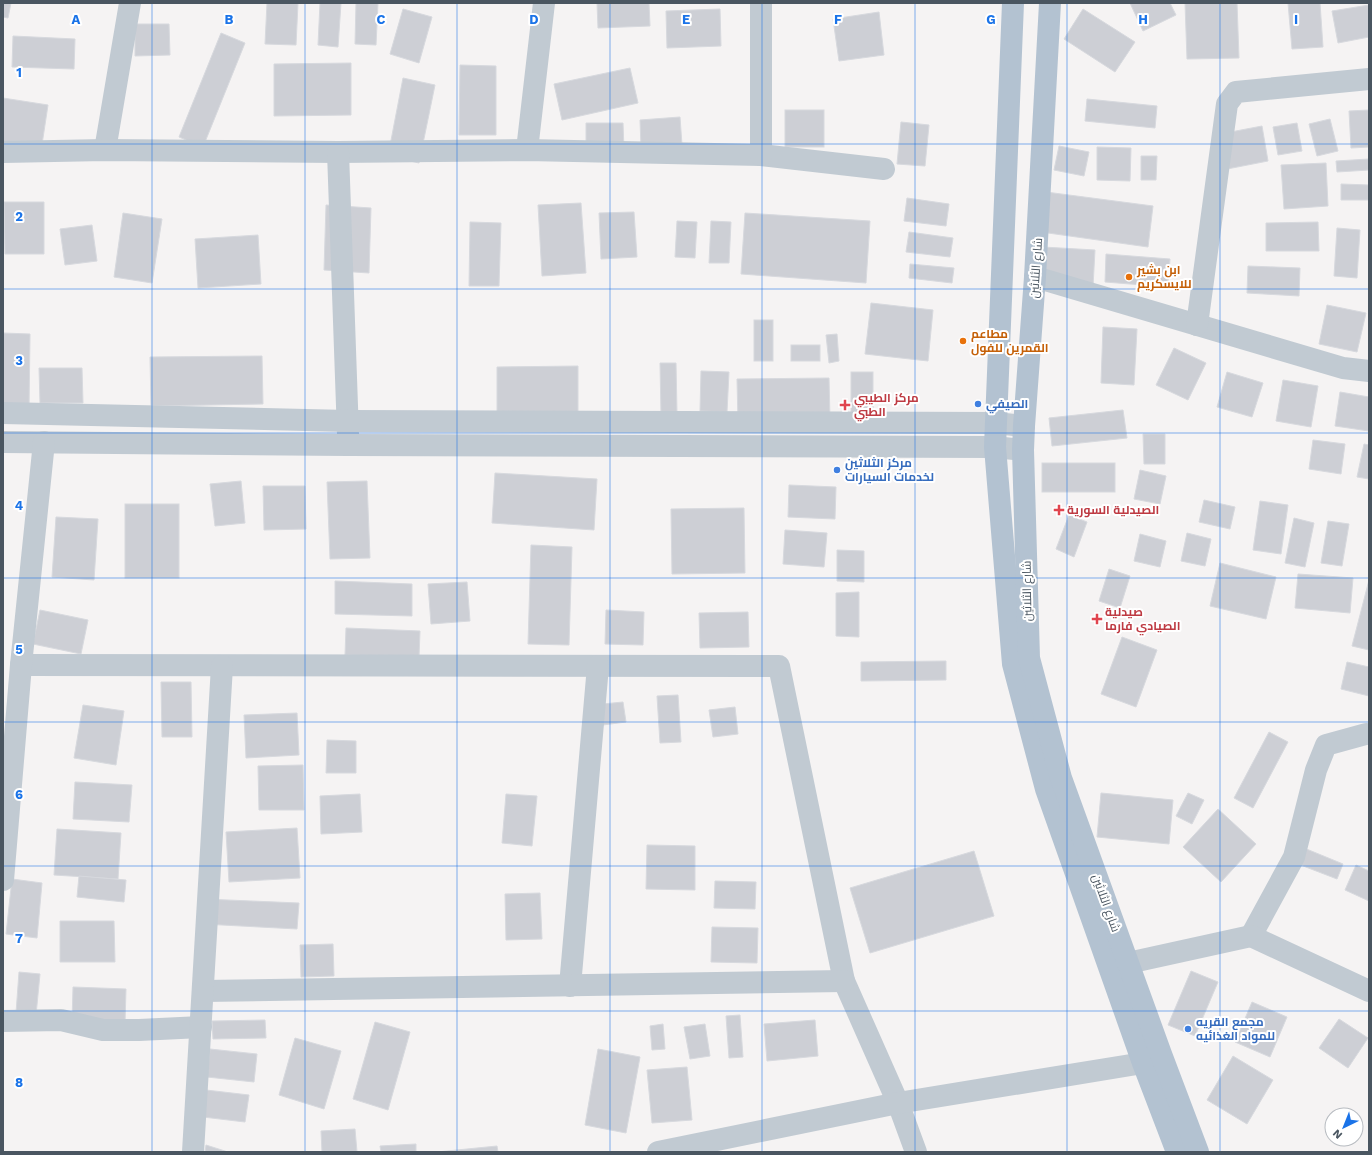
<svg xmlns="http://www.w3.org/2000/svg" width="1372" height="1155" viewBox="0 0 1372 1155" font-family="'Work Sans',Cairo,sans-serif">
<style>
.building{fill:#cdcfd5;stroke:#d7d9de}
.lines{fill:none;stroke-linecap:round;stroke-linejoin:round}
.minor{stroke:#c1cad2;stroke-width:22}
.major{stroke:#b3c2d1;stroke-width:22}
.grid{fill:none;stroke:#1a73e8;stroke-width:1;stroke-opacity:0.55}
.food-dot{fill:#e8710a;stroke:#fff;stroke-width:1.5}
.shop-dot{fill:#3f7fe0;stroke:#fff;stroke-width:1.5}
.health-dot{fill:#e0444e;stroke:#fff;stroke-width:1.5}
.labels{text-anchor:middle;stroke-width:4;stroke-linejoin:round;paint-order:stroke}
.street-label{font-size:12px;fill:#4a5661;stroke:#fff}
.food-label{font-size:12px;font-weight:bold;fill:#c56008;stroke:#fff;text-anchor:start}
.health-label{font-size:12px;font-weight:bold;fill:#be3a42;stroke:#fff;text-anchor:start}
.shop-label{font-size:12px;font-weight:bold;fill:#366cbe;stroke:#fff;text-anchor:start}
.grid-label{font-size:13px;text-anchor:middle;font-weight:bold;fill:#1a73e8;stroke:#fff;stroke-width:4;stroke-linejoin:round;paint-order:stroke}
</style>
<rect width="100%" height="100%" fill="#f5f3f3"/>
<g class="building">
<polygon points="3,3 11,3 8,18 3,17"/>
<polygon points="267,3 298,3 296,45 265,44"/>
<polygon points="320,3 341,3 338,47 318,45"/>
<polygon points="356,3 378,3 376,45 355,44"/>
<polygon points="597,3 649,3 650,26 598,28"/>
<polygon points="1130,3 1170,3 1176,15 1143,31"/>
<polygon points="1185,3 1237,3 1239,58 1187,59"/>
<polygon points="1288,3 1320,3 1323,47 1292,49"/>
<polygon points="1369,5 1369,37 1338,43 1332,11"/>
<polygon points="403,9 432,17 419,63 390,54"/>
<polygon points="720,9 721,46 667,48 666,11"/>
<polygon points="1083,9 1135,42 1115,72 1064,39"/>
<polygon points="879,12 884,55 839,61 833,19"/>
<polygon points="135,24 169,24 170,55 135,56"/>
<polygon points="221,33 245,43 203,147 179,137"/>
<polygon points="13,36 75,39 74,69 12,67"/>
<polygon points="351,63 351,115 274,116 274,64"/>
<polygon points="460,65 496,66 496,135 459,135"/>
<polygon points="630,68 638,103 562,120 554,84"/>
<polygon points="403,78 435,85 419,163 388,156"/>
<polygon points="3,98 48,105 41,151 3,145"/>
<polygon points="1087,99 1157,106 1155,128 1085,121"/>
<rect x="785" y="110" width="39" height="37"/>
<polygon points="1369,110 1369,147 1351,148 1349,111"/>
<polygon points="680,117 682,145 641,147 640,120"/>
<polygon points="1330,119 1338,151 1317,156 1309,124"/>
<polygon points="901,122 929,125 925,166 897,164"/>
<polygon points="586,123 623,123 624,150 586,151"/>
<polygon points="1297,123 1302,151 1278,155 1273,127"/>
<polygon points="1262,126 1268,161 1222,170 1215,135"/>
<polygon points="1059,146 1089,152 1084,176 1054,170"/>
<polygon points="1097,147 1131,148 1130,181 1097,180"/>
<polygon points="1141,156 1157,156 1156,180 1141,180"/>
<polygon points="1369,159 1369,170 1337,172 1336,161"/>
<polygon points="1326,163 1328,206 1284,209 1281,165"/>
<polygon points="1341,184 1369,185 1369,200 1341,200"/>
<polygon points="1046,192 1153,206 1148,247 1041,232"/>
<polygon points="907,198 949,204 946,226 904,221"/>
<polygon points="4,202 44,202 44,254 5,254"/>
<polygon points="581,203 586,273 542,276 538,205"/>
<polygon points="326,205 371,208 369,273 324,270"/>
<polygon points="634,212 637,257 601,259 599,213"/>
<polygon points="123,213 162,219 152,283 114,277"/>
<polygon points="745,213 870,221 866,283 741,274"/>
<polygon points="677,221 697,222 695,258 675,257"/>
<polygon points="711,221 731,222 729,263 709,263"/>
<polygon points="470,222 501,223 499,286 469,286"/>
<polygon points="1318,222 1319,251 1266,251 1266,223"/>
<polygon points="92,225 97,261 65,265 60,229"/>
<polygon points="1337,228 1360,230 1357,278 1334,276"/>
<polygon points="909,232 953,238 950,257 906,252"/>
<polygon points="258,235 261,284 198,288 195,239"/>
<polygon points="1043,247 1095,250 1093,287 1041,284"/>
<polygon points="1106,254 1170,259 1168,287 1105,282"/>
<polygon points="910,264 954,268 952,283 909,278"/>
<polygon points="1248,266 1300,268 1299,296 1247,293"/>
<polygon points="871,303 933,310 928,361 865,354"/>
<polygon points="1327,305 1366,313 1357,352 1319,344"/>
<rect x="754" y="320" width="19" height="41"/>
<polygon points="1103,327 1137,329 1134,385 1101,383"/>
<polygon points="3,333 30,334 29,410 3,410"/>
<polygon points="837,334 839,361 829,363 826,335"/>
<rect x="791" y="345" width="29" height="16"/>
<polygon points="1174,348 1206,363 1188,400 1156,385"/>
<polygon points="262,356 263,404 151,406 150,357"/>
<polygon points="660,363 676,363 677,414 661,414"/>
<polygon points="578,366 578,415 497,416 497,367"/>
<polygon points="39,368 82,368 83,403 40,403"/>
<polygon points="701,371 729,372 727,412 700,411"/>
<rect x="851" y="372" width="22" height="44"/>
<polygon points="1227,372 1263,383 1252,417 1217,407"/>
<polygon points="829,378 830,420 738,422 737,379"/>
<polygon points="1283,380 1318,386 1311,427 1276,421"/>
<polygon points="1340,392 1369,397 1369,431 1335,426"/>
<polygon points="1123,410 1127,438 1052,446 1049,418"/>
<polygon points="1143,434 1165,434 1165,464 1144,464"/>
<polygon points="1313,440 1345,444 1341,474 1309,469"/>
<polygon points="1364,444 1369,445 1369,479 1357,477"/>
<rect x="1042" y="463" width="73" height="29"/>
<polygon points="1140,470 1166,476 1160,504 1134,499"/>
<polygon points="495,473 597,479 594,530 492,523"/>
<polygon points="241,481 245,523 215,526 210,484"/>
<polygon points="367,481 370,558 330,559 327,482"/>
<polygon points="789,485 836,487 835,519 788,517"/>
<polygon points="263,486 305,486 306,529 264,530"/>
<polygon points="1204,500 1235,507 1230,529 1199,522"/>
<polygon points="1260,501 1288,505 1281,554 1253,550"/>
<rect x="125" y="504" width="54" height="74"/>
<polygon points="744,508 745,573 672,574 671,509"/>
<polygon points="1069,515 1087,522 1074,557 1056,549"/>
<polygon points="56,517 98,519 94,580 52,577"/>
<polygon points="1294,518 1314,523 1305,567 1285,563"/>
<polygon points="1328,521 1349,524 1342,566 1321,563"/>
<polygon points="785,530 827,533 824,567 783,564"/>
<polygon points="1187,533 1211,539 1205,566 1181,561"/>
<polygon points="1140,534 1166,541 1160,567 1134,561"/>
<polygon points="531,545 572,547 569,645 528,644"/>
<polygon points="837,550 864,551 864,582 837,581"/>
<polygon points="1220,563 1276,577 1266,619 1210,606"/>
<polygon points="1109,569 1130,576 1120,608 1099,601"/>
<polygon points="1298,574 1353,578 1350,613 1295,608"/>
<polygon points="1369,580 1369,650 1352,646"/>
<polygon points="335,581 412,584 412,616 335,614"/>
<polygon points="467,582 470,621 431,624 428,584"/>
<polygon points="859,592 859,637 836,636 836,593"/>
<polygon points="40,610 88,620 81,654 33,644"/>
<polygon points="606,610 644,612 643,645 605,644"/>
<polygon points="748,612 749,647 700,648 699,613"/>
<polygon points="346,628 420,631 419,657 345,655"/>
<polygon points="1122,637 1157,650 1136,707 1101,694"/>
<polygon points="946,661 946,680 861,681 861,662"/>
<polygon points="1347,662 1369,667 1369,696 1341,689"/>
<polygon points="161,682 191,682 192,737 162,737"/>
<polygon points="678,695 681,742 660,743 657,696"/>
<polygon points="623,702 626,722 595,726 593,705"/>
<polygon points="83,705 124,711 116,765 74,758"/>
<polygon points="735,707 738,734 713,737 709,710"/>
<polygon points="297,713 299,755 246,758 244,715"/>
<polygon points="1269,732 1288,742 1253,808 1234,798"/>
<polygon points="327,740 356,741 356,773 326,773"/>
<polygon points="303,765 304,810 259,810 258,766"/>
<polygon points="75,782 132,785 129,822 73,819"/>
<polygon points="1101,793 1173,800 1169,844 1097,837"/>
<polygon points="1188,793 1204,800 1192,824 1176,816"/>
<polygon points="360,794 362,832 321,834 320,796"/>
<polygon points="506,794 537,796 532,846 502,843"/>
<polygon points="1218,809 1256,844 1221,882 1183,847"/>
<polygon points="297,828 300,878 229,882 226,832"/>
<polygon points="57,829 121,833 118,879 54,875"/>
<polygon points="647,845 695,846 695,890 646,889"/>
<polygon points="1304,848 1343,864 1337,879 1298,864"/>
<polygon points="974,851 994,916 870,953 850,888"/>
<polygon points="1356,865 1369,871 1369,901 1345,890"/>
<polygon points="79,876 126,880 124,902 77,897"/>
<polygon points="12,879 42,883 37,938 6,934"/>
<polygon points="715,881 756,882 755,909 714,908"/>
<polygon points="540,893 542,939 506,940 505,894"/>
<polygon points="204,899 299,903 297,929 203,924"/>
<polygon points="60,921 114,921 115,962 60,962"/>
<polygon points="712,927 758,928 757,963 711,962"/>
<polygon points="333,944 334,976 301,977 300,945"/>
<polygon points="1191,971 1218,982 1195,1036 1168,1025"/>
<polygon points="19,972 40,974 36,1015 16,1013"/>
<polygon points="73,987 126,989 125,1024 72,1022"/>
<polygon points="1252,1002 1287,1017 1270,1057 1235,1042"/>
<polygon points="740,1015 743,1057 729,1058 726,1016"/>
<polygon points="1339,1019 1368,1038 1348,1068 1319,1048"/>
<polygon points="265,1020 266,1038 213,1039 212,1021"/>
<polygon points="815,1020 818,1056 767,1061 764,1024"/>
<polygon points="375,1022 410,1032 388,1110 353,1099"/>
<polygon points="663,1024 665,1049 652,1050 650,1026"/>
<polygon points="705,1024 710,1056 690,1059 684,1027"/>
<polygon points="295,1038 341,1051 324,1109 279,1095"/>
<polygon points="210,1049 257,1054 254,1082 207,1077"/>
<polygon points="598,1049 640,1057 626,1133 585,1125"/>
<polygon points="1233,1056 1273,1080 1247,1124 1207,1100"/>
<polygon points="687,1067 692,1120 652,1123 647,1070"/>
<polygon points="206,1090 249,1095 245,1122 203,1117"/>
<polygon points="355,1129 357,1152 322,1152 321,1131"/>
<polygon points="416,1144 416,1152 381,1152 380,1146"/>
<polygon points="206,1145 228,1152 205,1152"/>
<polygon points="497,1146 498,1152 437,1152"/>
</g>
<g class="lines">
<g class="minor">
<polyline points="105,150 130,3"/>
<polyline points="527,150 544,3"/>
<polyline points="3,152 105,150 338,152 527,150 761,155 884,169"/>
<polyline points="338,152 348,434"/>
<polyline points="761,155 761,3"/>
<polyline points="1035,277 1343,368 1369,371"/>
<polyline points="1197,325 1227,104 1236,92 1369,79"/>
<polyline points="3,413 348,421 995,423 1024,426"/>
<polyline points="3,442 348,445 995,447 1023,450"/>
<polyline points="21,665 779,666 844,981 898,1103 916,1152"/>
<polyline points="3,880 21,665 44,442"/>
<polyline points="1251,936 1294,857 1316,770 1326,745 1366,734"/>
<polyline points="1128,963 1251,936 1369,991"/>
<polyline points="570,986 598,666"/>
<polyline points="203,991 844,981"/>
<polyline points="3,1021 61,1020 103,1030 139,1030 201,1027"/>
<polyline points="193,1152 222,666"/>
<polyline points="658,1152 898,1103 1143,1063 1160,1055"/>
</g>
<g class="major">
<polyline points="1013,3 995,447 1013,664 1046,789 1143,1063 1177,1152"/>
<polyline points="1050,3 1035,277 1024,426 1023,450 1029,658 1061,778 1161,1054 1198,1152"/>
</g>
</g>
<path class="grid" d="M152,3V1152M305,3V1152M457,3V1152M610,3V1152M762,3V1152M915,3V1152M1067,3V1152M1220,3V1152M3,144H1369M3,289H1369M3,433H1369M3,578H1369M3,722H1369M3,866H1369M3,1011H1369"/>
<g class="food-dot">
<circle cx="1129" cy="277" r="4"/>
<circle cx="963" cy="341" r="4"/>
</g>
<g class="shop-dot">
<circle cx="978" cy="404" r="4"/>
<circle cx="837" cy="470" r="4"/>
<circle cx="1188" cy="1029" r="4"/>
</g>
<g class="health-dot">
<path d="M843 399h4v4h4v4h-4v4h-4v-4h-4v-4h4z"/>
<path d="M1057 504h4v4h4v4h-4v4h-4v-4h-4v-4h4z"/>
<path d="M1095 613h4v4h4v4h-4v4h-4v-4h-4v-4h4z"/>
</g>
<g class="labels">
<g class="street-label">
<text transform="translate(1036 268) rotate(-86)" y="4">شارع الثلاثين</text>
<text transform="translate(1027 591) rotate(-91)" y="4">شارع الثلاثين</text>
<text transform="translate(1106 903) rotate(70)" y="4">شارع الثلاثين</text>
</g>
<g class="food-label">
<text x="1137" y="274">ابن بشير<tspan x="1137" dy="14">للايسكريم</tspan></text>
<text x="971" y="338">مطاعم<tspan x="971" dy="14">القمرين للفول</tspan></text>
</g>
<g class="health-label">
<text x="854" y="402">مركز الطيبي<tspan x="854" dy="14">الطبي</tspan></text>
<text x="1067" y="514">الصيدلية السورية</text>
<text x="1105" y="616">صيدلية<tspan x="1105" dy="14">الصيادي فارما</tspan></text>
</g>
<g class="shop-label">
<text x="986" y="408">الصيفي</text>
<text x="845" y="467">مركز الثلاثين<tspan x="845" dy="14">لخدمات السيارات</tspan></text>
<text x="1196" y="1026">مجمع القريه<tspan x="1196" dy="14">للمواد الغذائيه</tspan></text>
</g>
</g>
<g class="grid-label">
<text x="76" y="24">A</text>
<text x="229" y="24">B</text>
<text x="381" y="24">C</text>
<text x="534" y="24">D</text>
<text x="686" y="24">E</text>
<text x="838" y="24">F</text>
<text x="991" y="24">G</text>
<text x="1143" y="24">H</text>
<text x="1296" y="24">I</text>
<text x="19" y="77">1</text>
<text x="19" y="221">2</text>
<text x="19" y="365">3</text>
<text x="19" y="510">4</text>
<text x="19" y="654">5</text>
<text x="19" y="799">6</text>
<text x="19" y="943">7</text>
<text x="19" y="1087">8</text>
</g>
<rect width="1372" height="1155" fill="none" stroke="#4a5661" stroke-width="8"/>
<g transform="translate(1344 1127) rotate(223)"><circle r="19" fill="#ffffff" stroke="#b7bbc0"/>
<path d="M0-3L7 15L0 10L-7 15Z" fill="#1a73e8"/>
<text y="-6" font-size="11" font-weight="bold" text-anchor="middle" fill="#4a5661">N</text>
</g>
</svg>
